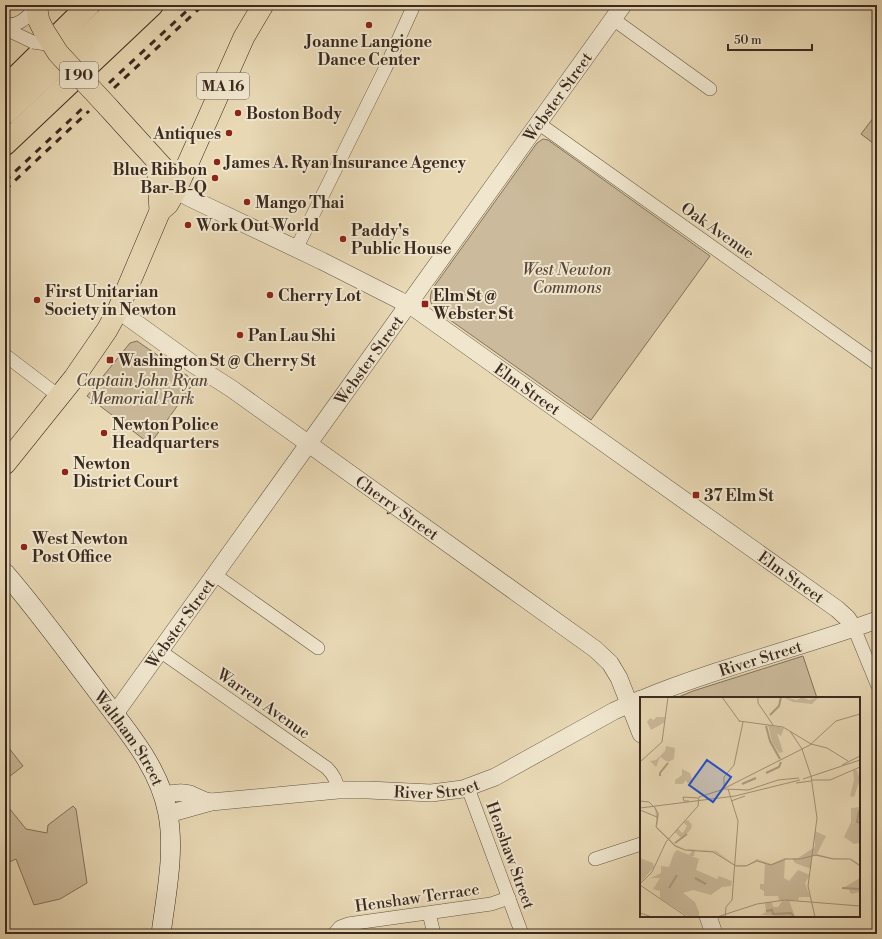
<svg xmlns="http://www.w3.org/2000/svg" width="882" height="939" viewBox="0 0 882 939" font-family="'Libre Bodoni',serif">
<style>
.green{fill:#cbba9b;stroke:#83725d}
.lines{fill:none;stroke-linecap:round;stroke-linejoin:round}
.minor-casing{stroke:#665644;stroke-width:14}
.tertiary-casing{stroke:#665644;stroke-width:18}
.secondary-casing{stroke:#3b2a1f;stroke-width:20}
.primary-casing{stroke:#3b2a1f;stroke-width:22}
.motorway-casing{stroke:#3b2a1f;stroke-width:24}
.minor{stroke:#f0e6ce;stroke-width:13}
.tertiary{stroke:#f0e6ce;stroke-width:17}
.secondary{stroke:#f0e6ce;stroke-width:19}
.primary{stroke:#e8d8b4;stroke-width:21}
.motorway{stroke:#e8d8b4;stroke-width:22}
.rail{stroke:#3b2a1f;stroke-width:3;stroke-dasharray:7 7;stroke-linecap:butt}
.minor-bridge-casing{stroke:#665644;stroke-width:14;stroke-linecap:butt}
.primary-bridge-casing{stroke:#3b2a1f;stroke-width:22;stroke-linecap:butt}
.minor-bridge{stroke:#f0e6ce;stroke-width:13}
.primary-bridge{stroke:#e8d8b4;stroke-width:21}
.poi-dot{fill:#8f2418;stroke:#f0e6ce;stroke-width:1.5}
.labels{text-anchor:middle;stroke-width:4;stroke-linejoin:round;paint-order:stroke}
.shield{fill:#f0e6ce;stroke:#716254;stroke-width:1}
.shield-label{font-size:15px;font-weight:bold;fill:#3b2a1f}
.poi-label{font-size:16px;font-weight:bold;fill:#3b2a1f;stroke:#f0e6ce;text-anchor:start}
.street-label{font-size:16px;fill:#3b2a1f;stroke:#f0e6ce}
.park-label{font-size:16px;font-style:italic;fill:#584738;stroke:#f0e6ce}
.inset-river{fill:none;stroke:#ad9d81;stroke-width:2}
.inset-road{fill:none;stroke:#a39278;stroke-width:1}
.view{fill:#1d4ed8;fill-opacity:0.15;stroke:#1d4ed8;stroke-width:2}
.inset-edge{fill:none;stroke:#3b2a1f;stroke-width:2}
</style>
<rect width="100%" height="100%" fill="#e8d8b4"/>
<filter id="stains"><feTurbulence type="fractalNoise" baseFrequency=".005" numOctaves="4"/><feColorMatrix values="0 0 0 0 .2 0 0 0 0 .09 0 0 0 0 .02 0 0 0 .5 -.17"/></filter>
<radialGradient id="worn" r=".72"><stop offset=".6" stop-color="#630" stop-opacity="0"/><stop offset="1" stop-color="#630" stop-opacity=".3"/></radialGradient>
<g class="green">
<polygon points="877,113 877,146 861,134"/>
<path d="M543,139L548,140L710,256L591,420L436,310C429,303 429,297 433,288L537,143Z"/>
<polygon points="137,341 195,381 153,440 146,441 87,396 130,343"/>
<polygon points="803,656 817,698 676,698 693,691"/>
<polygon points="5,743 23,766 5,780 5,782"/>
<polygon points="5,803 26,829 47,833 48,825 73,806 76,809 87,883 60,899 34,905 16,859 5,864"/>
</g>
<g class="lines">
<defs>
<g id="minor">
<polyline points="613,19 710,89"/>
<path d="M5,25C20,26 27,17 36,8"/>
<polyline points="5,25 14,33 33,42"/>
<polyline points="538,123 877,364"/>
<polyline points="296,249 385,69 414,5"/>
<polyline points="5,355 60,397"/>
<polyline points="215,575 318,648"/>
<polyline points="854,628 877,684"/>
<path d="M160,651L327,768C334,775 337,781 338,790"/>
<polyline points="468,788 522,934"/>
<polyline points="595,859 641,844"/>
<polyline points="429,913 434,934"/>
<polyline points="334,934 340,927 348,924 491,904 509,898"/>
</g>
<g id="tertiary">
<path id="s1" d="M176,190L190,198L322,261L399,300L417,310L837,609L847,618L854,628"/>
<path id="s2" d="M118,310L193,364L232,389L595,649L610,663L619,678L641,734"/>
<path id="s3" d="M644,698C720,667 800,648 877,620"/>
<path id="s4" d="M114,715L623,5"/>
<path d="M164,795C172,793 181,791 190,794C197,797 203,801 211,802"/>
<path id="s5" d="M168,814L211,802L338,790H368L431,793L463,789L495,777L614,711L641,699"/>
<polyline points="708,916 714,934"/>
</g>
<g id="secondary">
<path id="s6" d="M5,573C37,610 65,649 94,687C123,727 159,764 168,814C175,853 166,895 161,934"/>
</g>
<g id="primary">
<polyline points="36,5 39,21 44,31"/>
<polyline points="108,107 167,172"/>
<polyline points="160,211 168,204 176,190 244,37 263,5"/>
<polyline points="5,464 74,378 107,330 118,310 160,211 157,162"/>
</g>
<g id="motorway">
<polyline points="5,88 89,5"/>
<polyline points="5,114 121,5"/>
<polyline points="5,144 152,5"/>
</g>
</defs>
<use href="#minor" class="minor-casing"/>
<use href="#tertiary" class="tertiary-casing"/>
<use href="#secondary" class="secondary-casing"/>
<use href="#primary" class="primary-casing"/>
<use href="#motorway" class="motorway-casing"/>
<use href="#minor" class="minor"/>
<use href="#tertiary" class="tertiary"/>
<use href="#secondary" class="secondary"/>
<use href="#primary" class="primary"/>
<use href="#motorway" class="motorway"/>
<g class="rail">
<polyline points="109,83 193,5"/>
<polyline points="114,88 203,5"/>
<polyline points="5,181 85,106"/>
<polyline points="5,190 89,111"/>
</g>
<defs>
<polyline id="minor-bridge" points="33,42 53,45"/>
<polyline id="primary-bridge" points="44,31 58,53 108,107"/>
</defs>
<use href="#minor-bridge" class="minor-bridge-casing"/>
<use href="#primary-bridge" class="primary-bridge-casing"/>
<use href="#minor-bridge" class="minor-bridge"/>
<use href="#primary-bridge" class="primary-bridge"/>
</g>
<g class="poi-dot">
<circle cx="369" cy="25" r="4"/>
<circle cx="238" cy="113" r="4"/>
<circle cx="229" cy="133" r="4"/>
<circle cx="217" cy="162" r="4"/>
<circle cx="215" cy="178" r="4"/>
<circle cx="247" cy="202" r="4"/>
<circle cx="188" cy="225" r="4"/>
<circle cx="343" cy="239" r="4"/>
<circle cx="270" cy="295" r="4"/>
<circle cx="37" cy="300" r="4"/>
<rect x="421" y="300" width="8" height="8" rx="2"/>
<circle cx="240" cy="335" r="4"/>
<rect x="106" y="356" width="8" height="8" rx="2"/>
<circle cx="104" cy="433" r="4"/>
<circle cx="65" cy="472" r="4"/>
<rect x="692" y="491" width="8" height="8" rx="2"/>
<circle cx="24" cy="547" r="4"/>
</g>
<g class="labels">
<g class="shield">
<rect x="60" y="62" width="38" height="26" rx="3"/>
<rect x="197" y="73" width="52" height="26" rx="3"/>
</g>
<g class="shield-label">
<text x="79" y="80">I 90</text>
<text x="223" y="91">MA 16</text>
</g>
<g class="poi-label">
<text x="369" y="47" text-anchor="middle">Joanne Langione<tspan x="369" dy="18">Dance Center</tspan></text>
<text x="246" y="119">Boston Body</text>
<text x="221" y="139" text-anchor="end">Antiques</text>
<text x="225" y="168">James A. Ryan Insurance Agency</text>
<text x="207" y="175" text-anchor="end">Blue Ribbon<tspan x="207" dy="18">Bar-B-Q</tspan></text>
<text x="255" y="208">Mango Thai</text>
<text x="196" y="231">Work Out World</text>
<text x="351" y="236">Paddy's<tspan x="351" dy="18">Public House</tspan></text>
<text x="45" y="297">First Unitarian<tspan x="45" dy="18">Society in Newton</tspan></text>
<text x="278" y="301">Cherry Lot</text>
<text x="433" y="301">Elm St @<tspan x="433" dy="18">Webster St</tspan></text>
<text x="248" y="341">Pan Lau Shi</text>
<text x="118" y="366">Washington St @ Cherry St</text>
<text x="112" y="430">Newton Police<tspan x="112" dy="18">Headquarters</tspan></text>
<text x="73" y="469">Newton<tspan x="73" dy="18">District Court</tspan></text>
<text x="704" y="501">37 Elm St</text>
<text x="32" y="544">West Newton<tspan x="32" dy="18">Post Office</tspan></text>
</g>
<g class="street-label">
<text dy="6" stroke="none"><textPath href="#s4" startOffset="761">Webster Street</textPath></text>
<text transform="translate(718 230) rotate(35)" y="6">Oak Avenue</text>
<text dy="6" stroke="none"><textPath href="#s4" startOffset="437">Webster Street</textPath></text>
<text dy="6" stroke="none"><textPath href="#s1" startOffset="405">Elm Street</textPath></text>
<text dy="6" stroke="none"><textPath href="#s2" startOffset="342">Cherry Street</textPath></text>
<text dy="6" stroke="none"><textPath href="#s1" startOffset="729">Elm Street</textPath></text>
<text dy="6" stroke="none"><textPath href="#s4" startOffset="113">Webster Street</textPath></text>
<text dy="6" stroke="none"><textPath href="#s3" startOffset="123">River Street</textPath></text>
<text transform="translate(264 703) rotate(35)" y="6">Warren Avenue</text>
<text dy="6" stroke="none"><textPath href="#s6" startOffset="207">Waltham Street</textPath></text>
<text dy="6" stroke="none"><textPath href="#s5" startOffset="271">River Street</textPath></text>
<text transform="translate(511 855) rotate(70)" y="6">Henshaw Street</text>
<text transform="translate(417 897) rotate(-8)" y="6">Henshaw Terrace</text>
</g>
<g class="park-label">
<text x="567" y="275">West Newton<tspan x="567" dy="18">Commons</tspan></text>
<text x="142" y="386">Captain John Ryan<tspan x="142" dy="18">Memorial Park</tspan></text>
</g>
</g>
<g transform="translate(640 697)">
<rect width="220" height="220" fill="#e8d8b4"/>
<path d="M143,0L157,3L162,0L169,3L179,0L172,7L153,5ZM16,20H25V25L11,33L7,25L10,21L14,23ZM128,28L144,31L141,39L137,36L143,55L139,56L132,45ZM26,49L35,51L34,62L28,65L20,60L16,70L10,64L16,63L25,54ZM42,72L50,76L53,85L47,86L46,83L43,87H35V83L42,78ZM213,73H217L220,82L214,100L210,99L214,83ZM15,109L19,117L17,130L36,148L45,152L76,154L95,168H107L117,162L131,167L145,161H158L175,150V134L186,139L177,157L192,161L212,162L218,166L220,169L210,162H193L172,158L171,172L155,166L152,161L145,162L144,181L149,184L158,173L170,178L165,186L170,200H159L158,203H139L138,199H124V194L120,192V187H124L125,167L117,164L107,169H96L75,155L55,153L54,159H51L59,162L56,173L77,182L79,179L92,184L91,189L82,190L71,198L53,193L43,196L55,205L59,215V220H49L20,201V194L13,192L20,181H11L21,176V169L29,170L34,156L37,153L49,158L52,154L35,149L17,132ZM220,110V146L214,147L204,140L211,125V111ZM48,123L52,128L51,132L42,142L35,135L38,131L42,136L44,134L47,129L43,125ZM0,161L13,166L14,170L0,186ZM220,181V195L211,197L208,191H203ZM149,203L155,220L121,218L126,215L125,206L132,205L133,210H138L142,204Z" fill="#cbba9b"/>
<path class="inset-river" d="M130,18L139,9L141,0M126,29L130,44L140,62M126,76L139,70L141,65M20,79V76L28,66M102,87L116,81M219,114L217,125L220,126M35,146L47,137M55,181L66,187M29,191L37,178M202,191L220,192M126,214L132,213L133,217L151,216L154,220"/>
<path class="inset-road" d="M82,0L100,25M118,0V6L133,28M99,24L143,30L171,47L187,51L208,64M150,34L162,52L171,79L177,121L168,189L175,220M0,65L22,45L28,0M202,68L220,59M163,82L220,63M172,83H190L220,70M156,86L171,84M85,91L170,48L196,24L220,17M84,92V80L94,68L103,25M0,104L9,105L15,111L18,117L16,130L35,149L45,153L73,155L96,169H106L117,164L131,168L146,162H160L176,158L193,162H210L220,169M49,104H44L43,100L58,101M91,104L105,99M0,111L95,99L160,83M0,113L17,120M0,187L12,175L26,145L58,109L59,100L84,92L108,93L138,83L159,81M0,188L47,220M0,216L12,220M77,220L117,207L145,203L220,209M85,220L86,210L92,203L98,124L88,92"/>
<path class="view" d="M67,63L91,80L73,105L49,88Z"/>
<rect width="220" height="220" class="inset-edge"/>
</g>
<rect width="882" height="939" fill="none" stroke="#e8d8b4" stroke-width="20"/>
<rect x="6" y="6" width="870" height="927" fill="none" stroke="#3b2a1f" stroke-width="2"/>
<rect x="10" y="10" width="862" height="919" fill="none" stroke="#3b2a1f"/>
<path d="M728 44v6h84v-6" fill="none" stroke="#3b2a1f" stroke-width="2"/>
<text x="734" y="44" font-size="12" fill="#3b2a1f" stroke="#f0e6ce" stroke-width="3" paint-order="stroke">50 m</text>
<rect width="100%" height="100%" filter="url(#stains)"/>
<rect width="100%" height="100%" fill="url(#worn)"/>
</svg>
